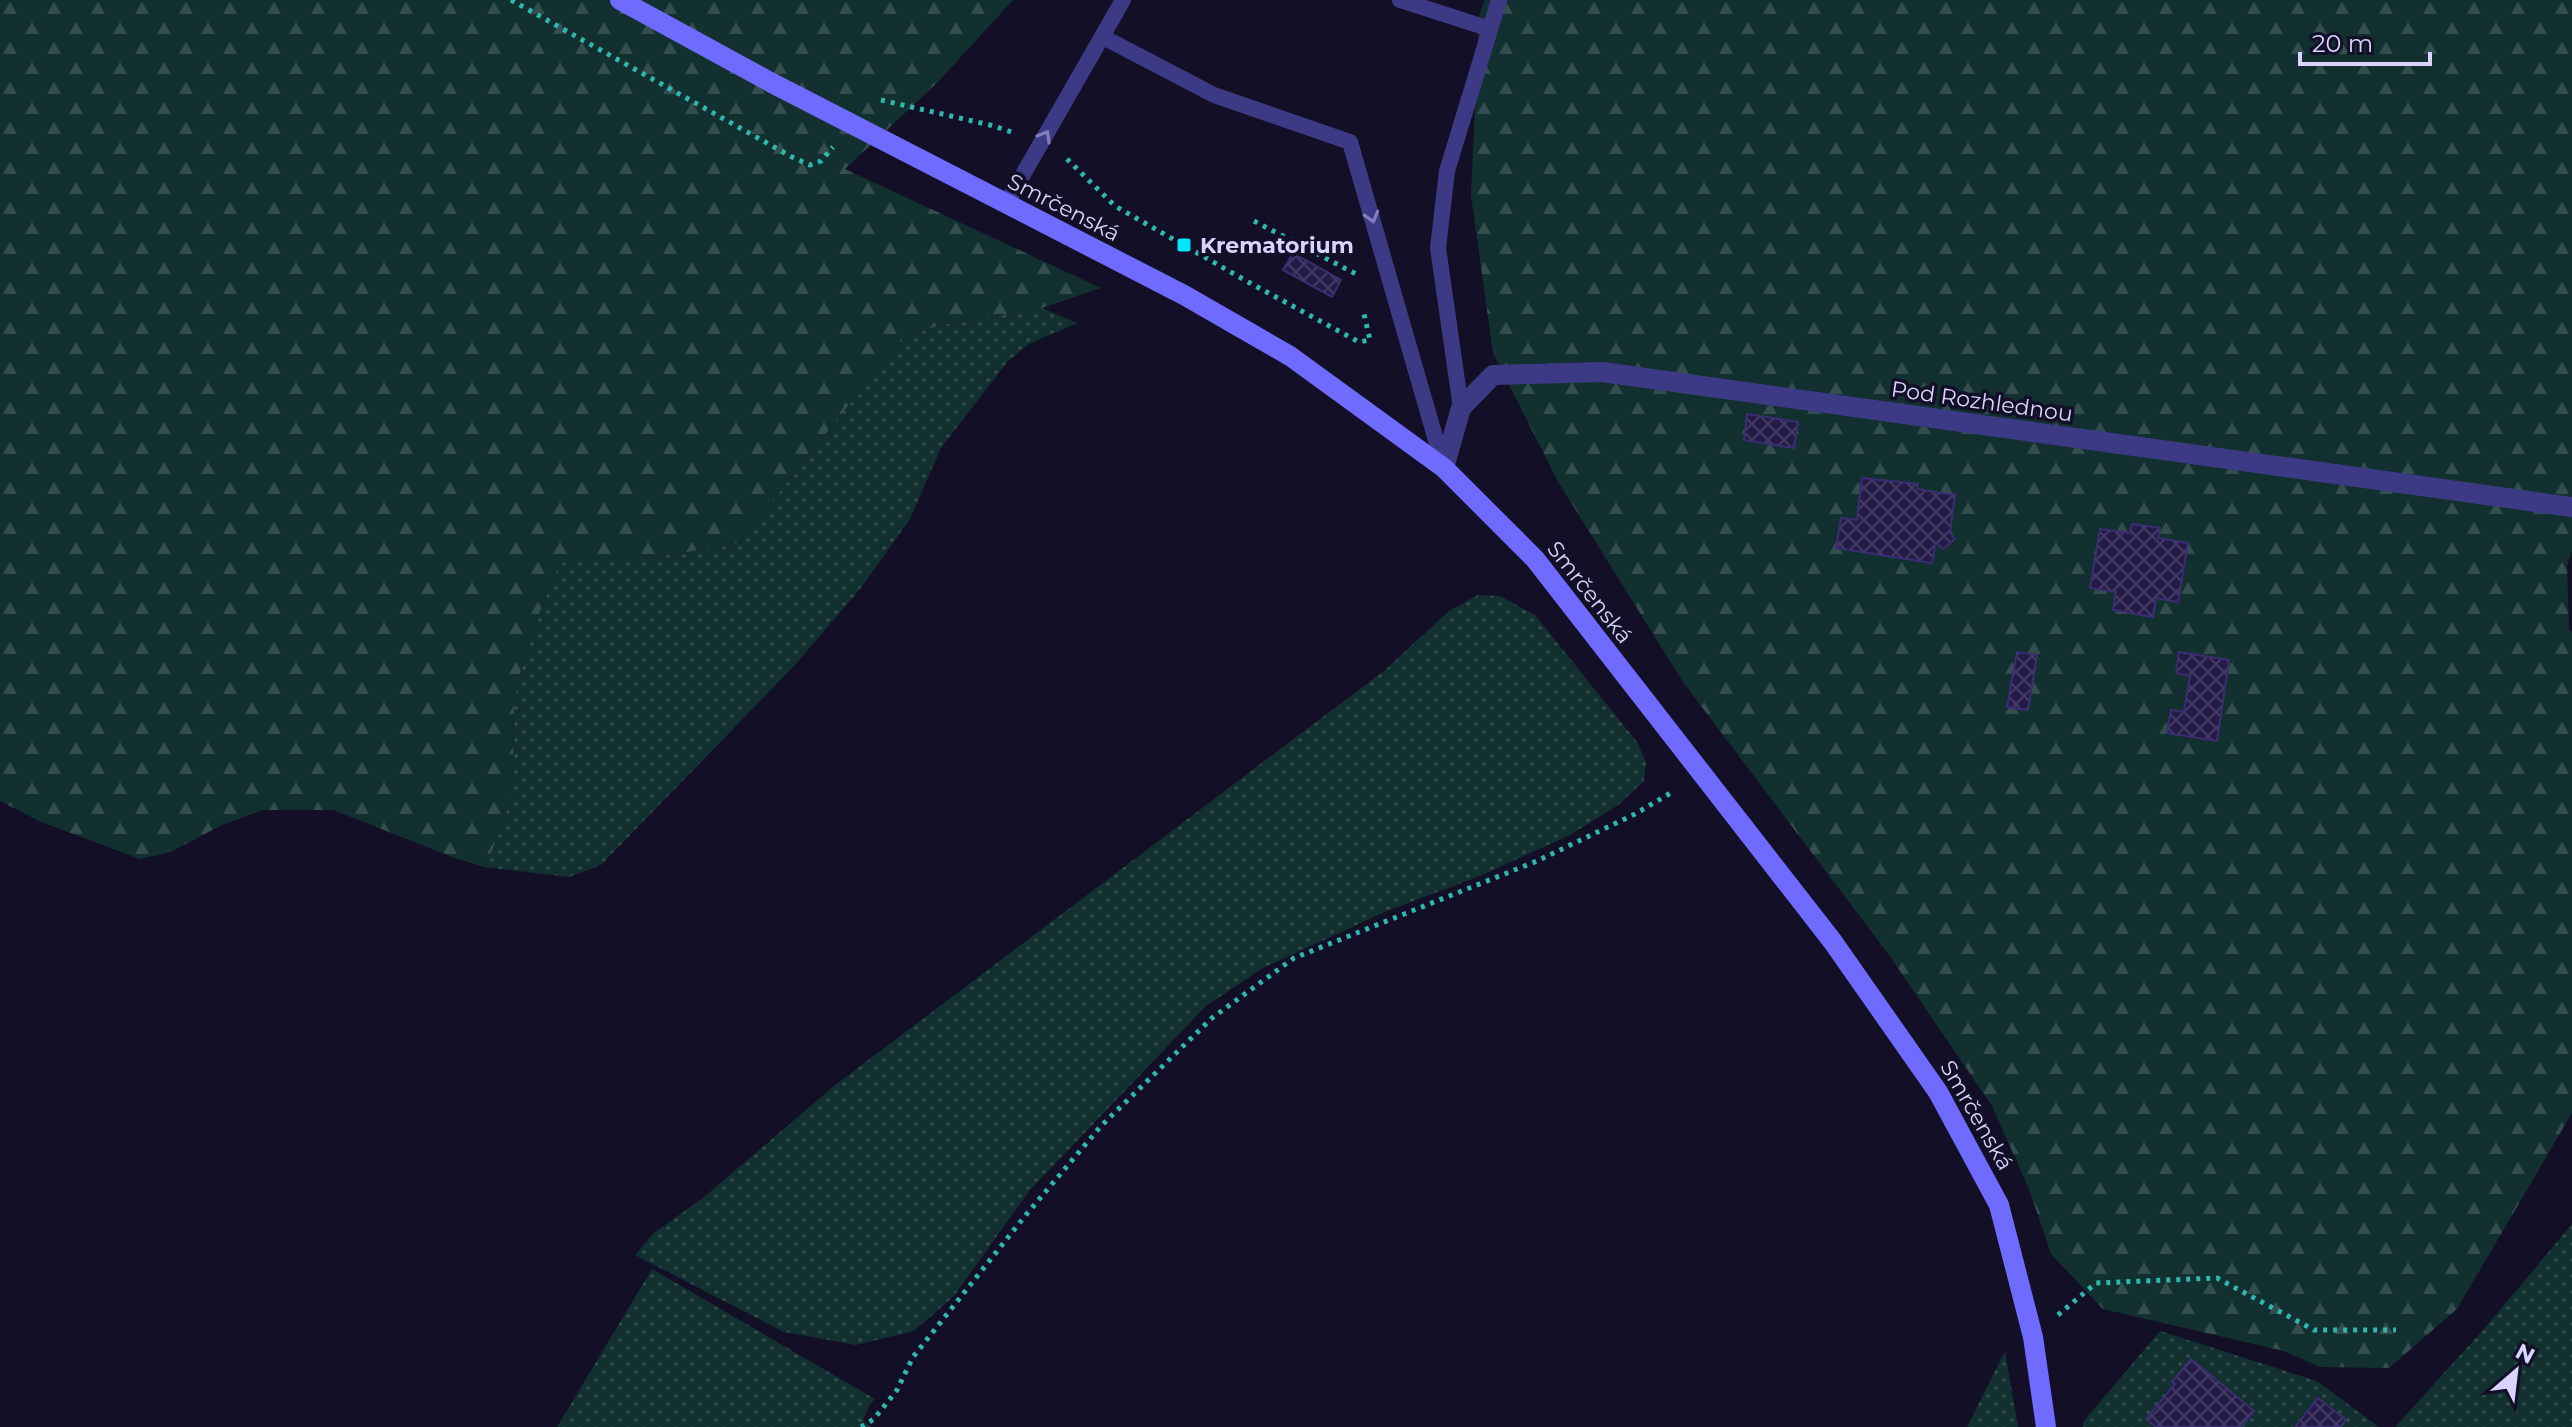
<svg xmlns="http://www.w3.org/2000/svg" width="2572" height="1427" viewBox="0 0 2572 1427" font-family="Montserrat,sans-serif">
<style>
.grass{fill:url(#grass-dots)}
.forest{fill:url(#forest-firs)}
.building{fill:url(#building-cross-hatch);stroke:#3b2d73;stroke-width:2}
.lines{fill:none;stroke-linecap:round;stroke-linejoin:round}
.path{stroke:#2fb8b0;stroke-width:5;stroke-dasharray:4 6;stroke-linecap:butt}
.lane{stroke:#3d3a85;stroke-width:16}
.street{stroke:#3d3a85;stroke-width:20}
.secondary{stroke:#6f6bff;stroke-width:20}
.oneway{stroke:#837fbc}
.poi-dot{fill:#00e5ff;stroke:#130f26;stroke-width:3}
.labels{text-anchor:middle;stroke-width:7;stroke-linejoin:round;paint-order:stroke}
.street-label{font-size:22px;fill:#d9d4ff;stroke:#130f26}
.poi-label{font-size:22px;font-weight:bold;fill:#d9d4ff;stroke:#130f26;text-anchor:start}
</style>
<defs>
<pattern id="grass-dots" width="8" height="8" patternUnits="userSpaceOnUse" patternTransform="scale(2)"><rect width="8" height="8" fill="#12302f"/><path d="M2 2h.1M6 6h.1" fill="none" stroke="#344d4e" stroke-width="1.8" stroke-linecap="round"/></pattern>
<pattern id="forest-firs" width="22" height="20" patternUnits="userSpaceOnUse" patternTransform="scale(2)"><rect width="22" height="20" fill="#12302f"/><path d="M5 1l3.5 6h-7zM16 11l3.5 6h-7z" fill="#344d4e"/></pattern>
<pattern id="building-cross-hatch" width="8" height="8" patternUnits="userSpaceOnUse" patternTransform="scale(2)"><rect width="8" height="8" fill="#241b47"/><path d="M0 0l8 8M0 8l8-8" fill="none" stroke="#433b63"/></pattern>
</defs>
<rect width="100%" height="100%" fill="#130f26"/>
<g class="grass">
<path d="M1042,308L1077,323L1029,344L1008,361L941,448L910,519L860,589L794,666L601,865L569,877L484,867C499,838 513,800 513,767C514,742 512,718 516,693C524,646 543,603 562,559H643L738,544L901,339L940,325Z"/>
<polygon points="1478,595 1500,596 1535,615 1637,742 1646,762 1644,781 1618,805 1570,835 1480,876 1387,911 1263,968 1206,1006 1029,1191 954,1296 914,1331 856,1345 784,1332 635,1255 654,1233 704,1197 834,1086 1385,670 1449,611"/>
<polygon points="2572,1224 2572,1427 2395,1427 2484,1329"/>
<polygon points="652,1269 875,1399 870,1404 863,1420 871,1427 557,1427"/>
<polygon points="2160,1331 2317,1381 2379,1427 2083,1427 2083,1422"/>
<polygon points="2005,1351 2018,1427 1967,1427"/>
</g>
<g class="forest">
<path d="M0,0H1013L937,83L845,169L1101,288L1042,308L940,325L901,339L738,544L643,559H562C543,603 524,646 516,693C512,718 514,742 513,767C513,800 499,838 484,867L455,858L333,810H263L222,825L171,852L140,859L39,821L0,801Z"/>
<polygon points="1485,0 2572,0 2572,551 2567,566 2569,629 2572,632 2572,1113 2457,1309 2389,1368 2320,1367 2284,1351 2103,1309 2051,1254 2029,1189 1992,1106 1889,955 1683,682 1557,480 1493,353 1471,195 1479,15"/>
</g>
<g class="building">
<polygon points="1293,253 1341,280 1332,297 1283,270"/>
<polygon points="1747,414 1798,422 1794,448 1744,440"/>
<polygon points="1862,478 1918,484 1917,489 1955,495 1950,533 1955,539 1943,549 1936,542 1932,563 1836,548 1841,518 1857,520"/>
<polygon points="2132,524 2160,528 2158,538 2188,543 2178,602 2156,598 2153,617 2113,610 2116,592 2090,588 2100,529 2130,533"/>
<polygon points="2017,652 2037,655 2028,710 2007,707"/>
<polygon points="2179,652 2229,660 2217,741 2167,733 2171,710 2184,712 2190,676 2176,673"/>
<polygon points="2191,1359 2254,1411 2241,1427 2156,1427 2146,1419 2175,1384 2172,1382"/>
<polygon points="2318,1398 2346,1420 2340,1427 2295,1427"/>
</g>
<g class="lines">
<g class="path">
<polyline points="511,0 792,157 810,165 821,161 833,147"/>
<polyline points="881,100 990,125 1015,133"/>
<polyline points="1067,159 1115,206 1250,283 1359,342 1370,340 1364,314"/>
<polyline points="1254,221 1356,274 1356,276"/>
<polyline points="2058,1315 2096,1283 2217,1278 2314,1330 2396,1330"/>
<polyline points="861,1427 874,1419 897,1390 913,1357 1025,1216 1101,1126 1212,1018 1294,958 1537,861 1635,814 1674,791"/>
</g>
<g class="lane">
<polyline points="1400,0 1490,29"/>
<polyline points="1103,37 1214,95 1350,142 1444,468"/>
<polyline points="1006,204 1123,0"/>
<polyline points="1461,408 1438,248 1447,171 1499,0"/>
</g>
<polyline class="street" points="1444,468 1461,408 1493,375 1602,372 2572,507"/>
<polyline class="secondary" points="620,0 772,83 1184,295 1290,356 1444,468 1535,559 1833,942 1938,1092 1999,1205 2033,1337 2046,1427"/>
</g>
<defs><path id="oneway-chevron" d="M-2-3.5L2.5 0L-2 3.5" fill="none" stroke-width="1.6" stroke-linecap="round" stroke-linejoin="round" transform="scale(2)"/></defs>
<g class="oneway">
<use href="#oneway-chevron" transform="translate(1045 136) rotate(-60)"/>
<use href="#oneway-chevron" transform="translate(1372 217) rotate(74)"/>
</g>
<rect class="poi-dot" x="1176" y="237" width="16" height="16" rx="4"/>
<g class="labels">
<g class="street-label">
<text transform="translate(1064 207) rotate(27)" y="8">Smrčenská</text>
<text transform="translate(1982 401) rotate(8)" y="8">Pod Rozhlednou</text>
<text transform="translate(1590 592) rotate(52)" y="8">Smrčenská</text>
<text transform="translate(1977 1115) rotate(60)" y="8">Smrčenská</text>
</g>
<g class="poi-label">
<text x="1200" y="253">Krematorium</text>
</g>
</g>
<g transform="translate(2516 1371) rotate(28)" stroke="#130f26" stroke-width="6" paint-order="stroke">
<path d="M0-6L14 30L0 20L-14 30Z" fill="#d9d4ff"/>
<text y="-12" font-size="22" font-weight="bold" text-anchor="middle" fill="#d9d4ff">N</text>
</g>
<path d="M2300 52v12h130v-12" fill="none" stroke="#d9d4ff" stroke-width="4"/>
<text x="2312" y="52" font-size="24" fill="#d9d4ff" stroke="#130f26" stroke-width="6" paint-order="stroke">20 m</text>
</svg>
